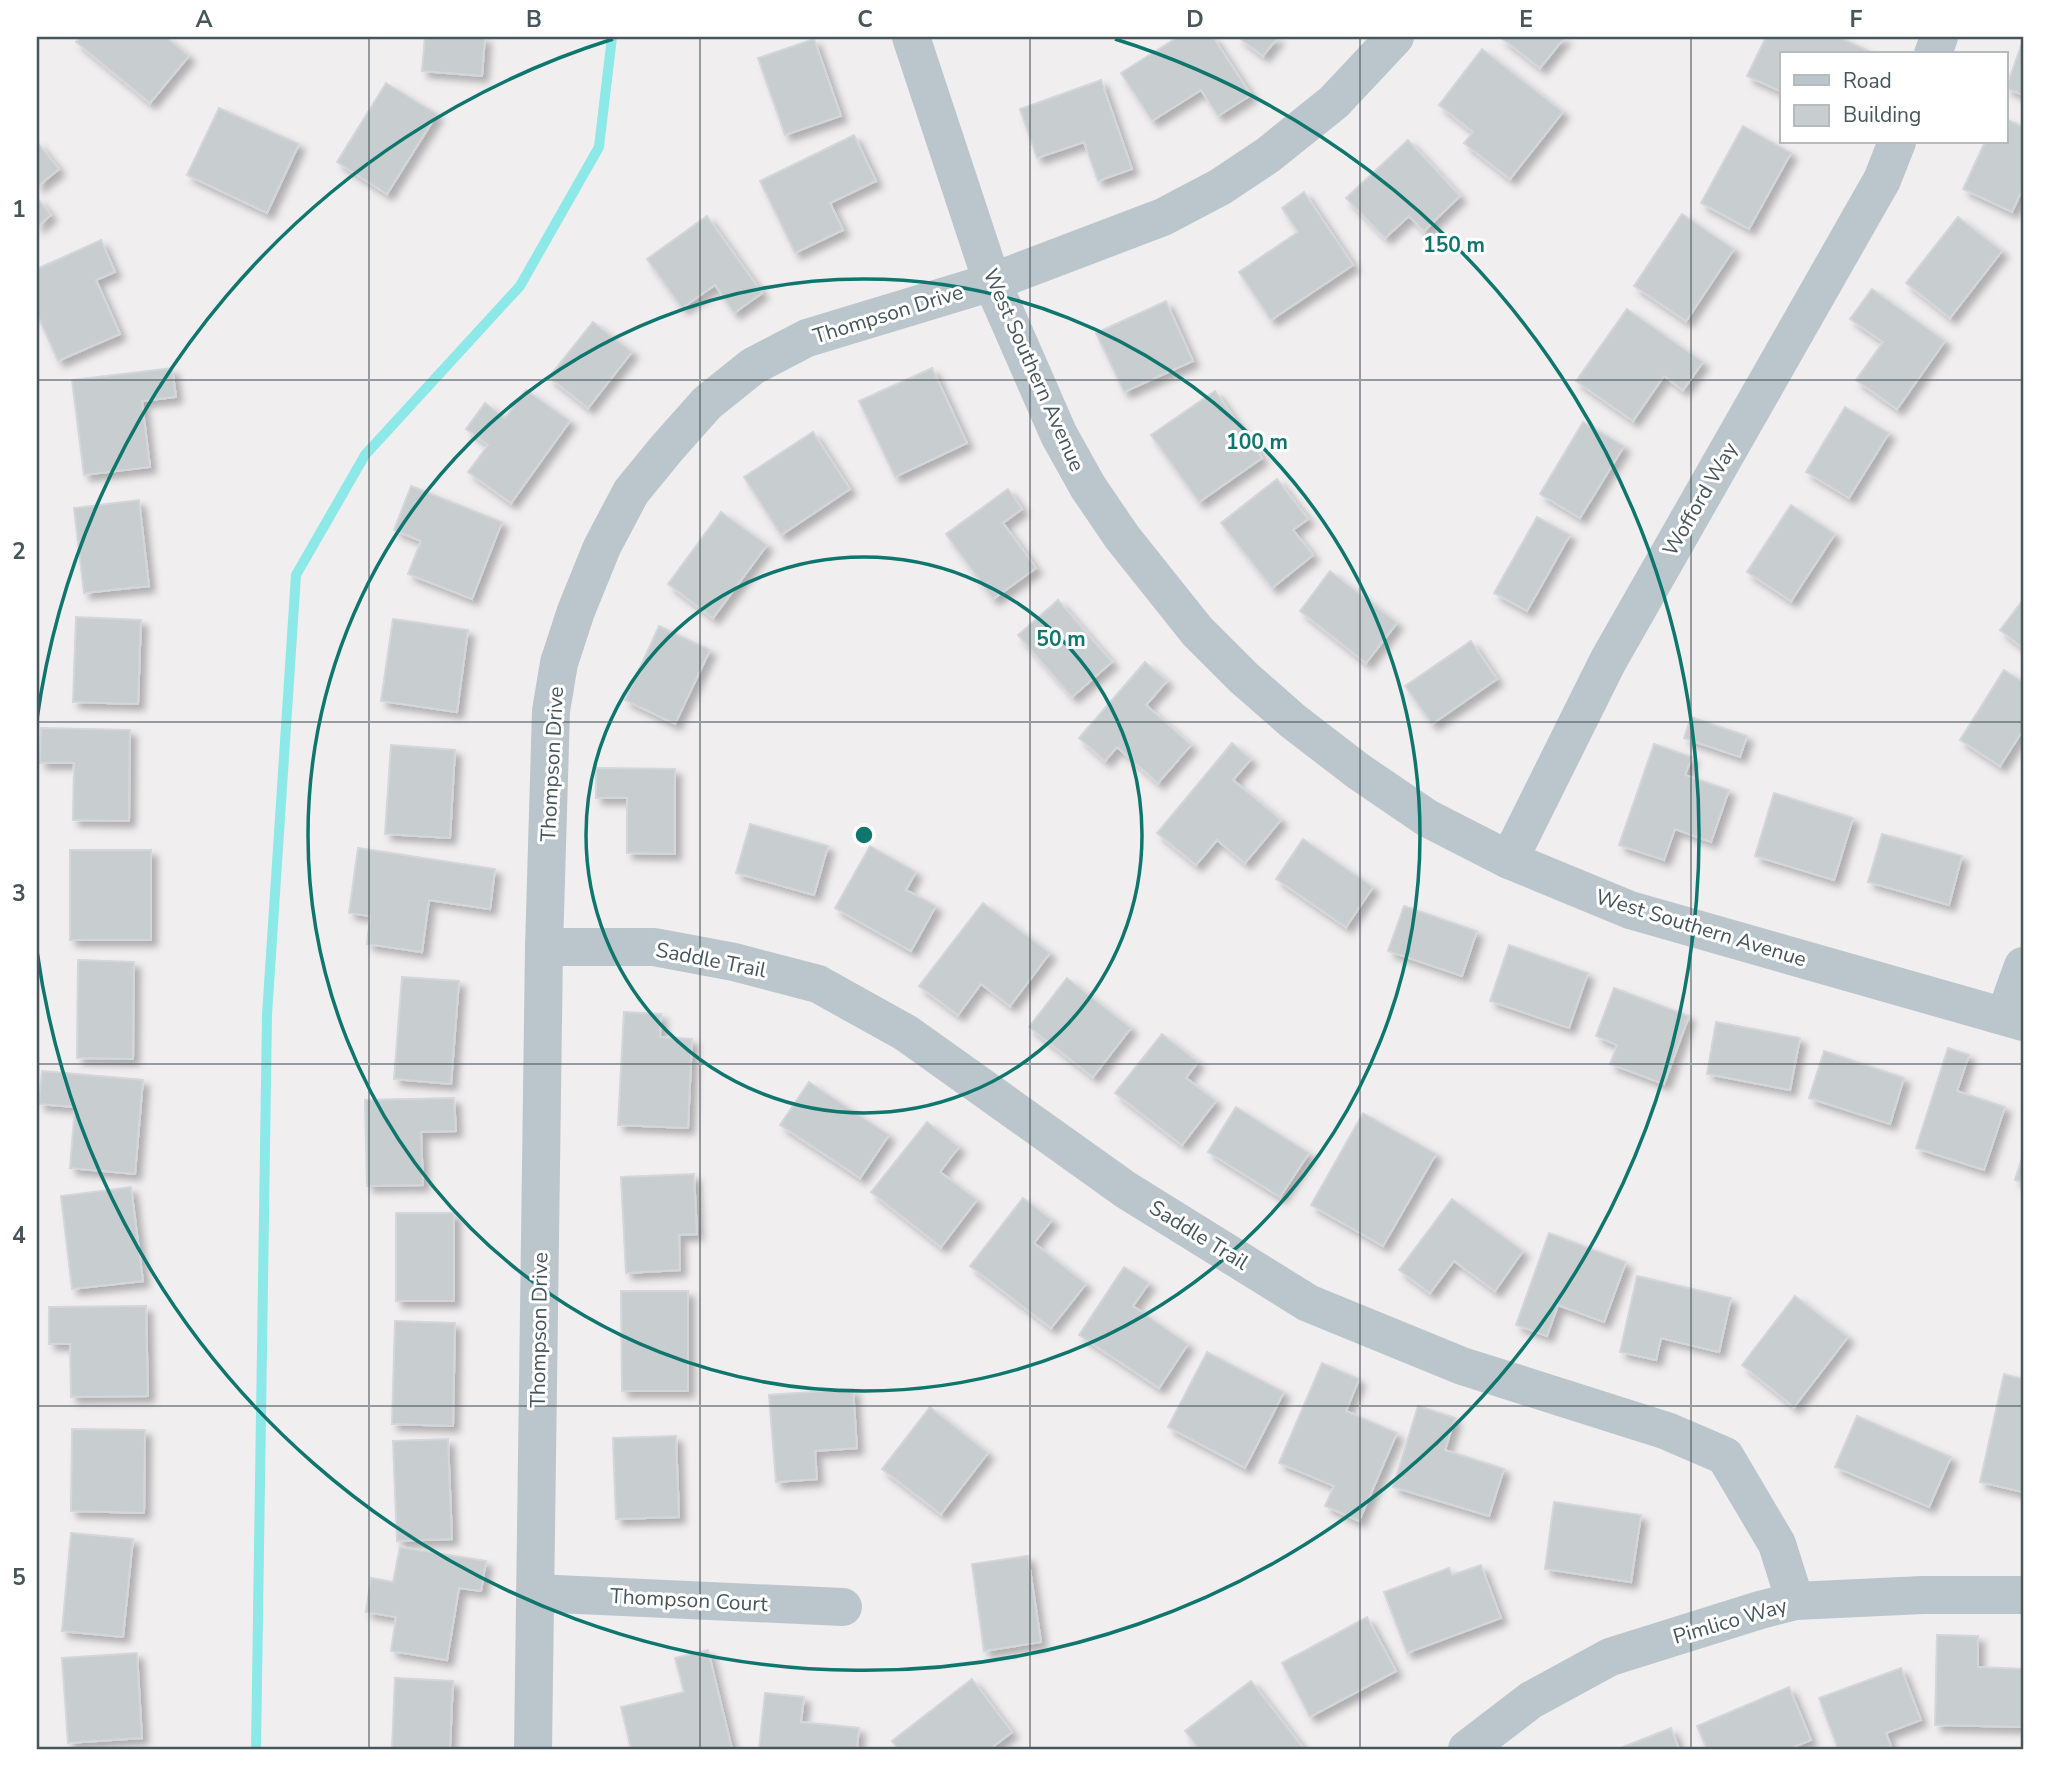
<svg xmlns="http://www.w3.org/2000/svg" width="2060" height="1786" viewBox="0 0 2060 1786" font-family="'Nunito Sans',sans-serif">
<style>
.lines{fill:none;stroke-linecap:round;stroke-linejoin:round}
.stream{stroke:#8de8e8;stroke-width:10}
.building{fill:#c8cdd0;stroke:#d3d6da;stroke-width:2;filter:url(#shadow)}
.minor{stroke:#bac6cb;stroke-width:38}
.grid{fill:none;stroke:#47565b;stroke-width:2;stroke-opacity:0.55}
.ring{fill:none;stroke:#0f766e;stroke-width:3.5}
.labels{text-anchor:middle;stroke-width:6;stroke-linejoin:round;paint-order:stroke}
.street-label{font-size:21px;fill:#47565b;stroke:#fff}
.centre{fill:#0f766e;stroke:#fff;stroke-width:3.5}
.ring-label{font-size:21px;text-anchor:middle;font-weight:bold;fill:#0f766e;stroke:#fff;stroke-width:6;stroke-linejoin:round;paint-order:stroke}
.neatline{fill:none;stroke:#47565b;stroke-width:2.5}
.grid-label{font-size:23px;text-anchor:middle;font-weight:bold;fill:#47565b}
</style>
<defs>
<filter id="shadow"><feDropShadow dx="6" dy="6" stdDeviation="3.5" flood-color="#0004"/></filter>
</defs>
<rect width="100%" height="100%" fill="#f1eeef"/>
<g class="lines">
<polyline class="stream" points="256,1749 267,1015 296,575 365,455 520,286 599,147 612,37"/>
</g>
<g class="building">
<polygon points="81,37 166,37 189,56 150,103 76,42"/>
<polygon points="425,37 485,37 482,76 422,71"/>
<polygon points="1178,37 1213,37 1251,95 1218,116 1201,90 1152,121 1121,73"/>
<polygon points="1238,37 1278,37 1263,56"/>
<polygon points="1500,37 1565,37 1540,68"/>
<polygon points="1766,37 1839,37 1869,51 1868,54 1782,54 1782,92 1747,76"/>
<polygon points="814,39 841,116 785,135 758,58"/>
<polygon points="2023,40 2023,95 2006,88"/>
<polygon points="1482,49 1563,112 1510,179 1464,143 1473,132 1439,105"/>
<polygon points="1101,80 1132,169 1098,181 1084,142 1037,158 1020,109"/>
<polygon points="386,83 437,114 387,194 337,162"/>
<polygon points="219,108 299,144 267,213 187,175"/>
<polygon points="2006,119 2023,127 2023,188 2012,212 1963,189 1985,142 2006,142"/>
<polygon points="1743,126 1791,153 1749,229 1701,203"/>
<polygon points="854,135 876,181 830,203 843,230 795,253 760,181"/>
<polygon points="1408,140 1460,196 1424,231 1409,216 1385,238 1346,198"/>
<polygon points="37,142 59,169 37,187"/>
<polygon points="1304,192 1353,265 1271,320 1239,272 1298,232 1282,208"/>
<polygon points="37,198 51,215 37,227"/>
<polygon points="1682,214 1734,249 1686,321 1634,286"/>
<polygon points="707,216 762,293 734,313 715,285 682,308 647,259"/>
<polygon points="1958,217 2002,251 1950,318 1906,283"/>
<polygon points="101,240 115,272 96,280 120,334 58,361 37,314 37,269"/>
<polygon points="1872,289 1945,341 1897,409 1856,380 1883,342 1850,319"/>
<polygon points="1166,301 1193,361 1124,392 1096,333"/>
<polygon points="1627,309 1703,362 1683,390 1664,376 1633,421 1576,381"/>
<polygon points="593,322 632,352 588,408 549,377"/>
<polygon points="172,368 176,397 142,401 150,467 84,475 72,380"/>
<polygon points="932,368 967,443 895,477 859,401"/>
<polygon points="526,390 570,421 511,503 468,472 488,445 466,429 485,403 505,418"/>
<polygon points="1215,391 1262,458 1199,502 1151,435"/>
<polygon points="1845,407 1889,433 1849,498 1806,472"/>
<polygon points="1583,422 1624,446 1580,518 1540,494"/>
<polygon points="813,432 850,489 781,535 744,477"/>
<polygon points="1277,479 1308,519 1293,530 1313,555 1272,588 1221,523"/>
<polygon points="411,486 502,522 472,599 408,574 421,541 394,530"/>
<polygon points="1008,489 1022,509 1003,523 1036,568 993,599 946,534"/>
<polygon points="139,500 149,586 84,593 74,508"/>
<polygon points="1791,505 1835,534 1791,601 1747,572"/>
<polygon points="721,512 767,545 713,618 668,584"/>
<polygon points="1537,517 1570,535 1527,611 1494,593"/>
<polygon points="1330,571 1397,623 1366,663 1300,611"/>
<polygon points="1058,600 1112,662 1072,697 1018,635"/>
<polygon points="2023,600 2023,648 2000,630"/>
<polygon points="76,617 141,620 138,704 73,702"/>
<polygon points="393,619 468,630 457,712 381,701"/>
<polygon points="659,626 710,650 675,724 625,700"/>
<polygon points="1471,641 1497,679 1432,724 1405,686"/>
<polygon points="1145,662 1167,681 1146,705 1191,745 1158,783 1117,747 1105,761 1079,738"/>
<polygon points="2004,670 2023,682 2023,730 2000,766 1960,740"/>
<polygon points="1691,717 1747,736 1740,757 1684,738"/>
<polygon points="41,728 130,730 129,821 73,820 74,763 40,763"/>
<polygon points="1232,743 1251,759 1233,780 1281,820 1245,863 1217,840 1196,865 1157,833"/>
<polygon points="1654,744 1692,757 1685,775 1729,790 1711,842 1675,829 1664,860 1619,845"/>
<polygon points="391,745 455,750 450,838 385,834"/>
<polygon points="596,768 675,769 675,854 627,853 627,798 596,798"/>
<polygon points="1774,793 1853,818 1834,880 1755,856"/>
<polygon points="750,824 828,846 814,895 736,873"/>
<polygon points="1882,834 1962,856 1949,905 1868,882"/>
<polygon points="1303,839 1373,887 1346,927 1276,879"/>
<polygon points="870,846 916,872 906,890 936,906 911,951 835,908"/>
<polygon points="358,848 495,869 490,909 429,900 422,952 367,944 370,916 349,913"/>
<rect x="70" y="850" width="81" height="90"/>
<polygon points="983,903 1050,953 1010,1006 981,984 958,1015 919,986"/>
<polygon points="1404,906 1477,931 1462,976 1388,951"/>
<polygon points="1509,945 1588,973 1569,1028 1490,1001"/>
<polygon points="78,960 134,962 133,1059 77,1058"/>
<polygon points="402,977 459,981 451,1084 394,1079"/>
<polygon points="1067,978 1131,1028 1093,1077 1029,1027"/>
<polygon points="1614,988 1689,1016 1664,1084 1610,1064 1617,1045 1596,1036"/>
<polygon points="624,1012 661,1014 660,1037 692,1039 688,1128 618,1125"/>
<polygon points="1716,1022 1800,1038 1790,1090 1707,1074"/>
<polygon points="1162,1034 1198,1062 1186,1078 1216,1101 1182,1145 1115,1093"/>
<polygon points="1948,1048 1969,1055 1957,1091 2005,1107 1984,1170 1916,1148"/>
<polygon points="1824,1051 1904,1078 1890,1124 1809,1098"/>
<polygon points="42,1071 143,1080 135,1174 70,1168 75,1107 39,1104"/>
<polygon points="809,1082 889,1135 860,1178 780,1125"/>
<polygon points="454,1098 456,1131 421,1132 423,1185 367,1186 365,1100"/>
<polygon points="1236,1107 1309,1153 1280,1197 1208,1152"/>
<polygon points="1363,1113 1436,1154 1383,1246 1311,1205"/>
<polygon points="927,1122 959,1147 940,1172 977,1200 941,1247 871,1192"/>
<polygon points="2023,1155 2023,1183 2015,1180"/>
<polygon points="694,1174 697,1234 679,1235 680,1270 626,1273 621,1177"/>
<polygon points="131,1187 143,1281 72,1289 61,1196"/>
<polygon points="1023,1198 1052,1220 1034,1243 1086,1284 1051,1328 970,1266"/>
<polygon points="1452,1199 1523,1251 1495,1291 1454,1261 1430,1293 1399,1270"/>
<rect x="396" y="1213" width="58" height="88"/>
<polygon points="1549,1233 1626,1262 1604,1322 1558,1305 1547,1336 1516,1325"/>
<polygon points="1124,1267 1149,1283 1133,1306 1188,1344 1159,1388 1079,1335"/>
<polygon points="1637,1276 1731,1298 1719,1352 1661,1338 1656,1360 1620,1352"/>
<polygon points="621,1291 688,1291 688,1391 622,1391"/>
<polygon points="1795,1296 1848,1337 1794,1407 1742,1365"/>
<polygon points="146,1306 148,1396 71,1397 70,1344 49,1344 49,1307"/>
<polygon points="395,1321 455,1323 453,1426 392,1424"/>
<polygon points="1207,1352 1284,1392 1245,1468 1168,1427"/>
<polygon points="1322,1363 1359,1379 1346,1411 1397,1433 1359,1521 1325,1506 1334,1486 1279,1463"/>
<polygon points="2004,1374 2023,1379 2023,1492 1980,1482"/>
<polygon points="853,1389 857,1448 815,1451 817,1479 776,1482 769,1395"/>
<polygon points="1418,1406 1455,1418 1445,1450 1504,1469 1489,1516 1393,1487"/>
<polygon points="930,1407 988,1453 941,1514 882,1469"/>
<polygon points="1857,1416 1951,1457 1929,1507 1835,1467"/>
<polygon points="72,1429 145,1430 144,1513 71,1511"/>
<polygon points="676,1436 679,1517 616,1519 613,1438"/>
<polygon points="448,1439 452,1539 397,1541 393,1441"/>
<polygon points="1554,1502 1641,1515 1631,1582 1545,1569"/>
<polygon points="71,1533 133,1539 123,1637 62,1631"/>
<polygon points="400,1547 486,1561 481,1591 459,1588 447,1660 391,1651 396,1617 366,1612 371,1578 393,1582"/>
<polygon points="1028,1556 1041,1642 984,1651 972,1564"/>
<polygon points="1481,1565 1501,1618 1407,1653 1384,1592 1449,1568 1452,1575"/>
<polygon points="1367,1617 1396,1671 1310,1717 1282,1663"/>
<polygon points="1937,1635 1978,1636 1978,1667 2023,1669 2023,1727 1935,1725"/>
<polygon points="708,1650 732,1749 631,1749 621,1707 684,1692 675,1658"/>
<polygon points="137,1653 142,1738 68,1743 62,1658"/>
<polygon points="1901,1668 1921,1720 1886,1733 1891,1746 1883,1749 1838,1749 1819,1698"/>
<polygon points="395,1678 453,1681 450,1749 392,1749"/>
<polygon points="972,1679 1012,1732 990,1749 898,1749 892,1741"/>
<polygon points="1251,1681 1304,1749 1199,1749 1185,1731"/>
<polygon points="1789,1687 1811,1740 1789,1749 1707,1749 1697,1726"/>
<polygon points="765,1693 804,1697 801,1722 859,1728 857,1749 759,1749"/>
<polygon points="1671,1728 1679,1749 1618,1749"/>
</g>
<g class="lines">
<g class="minor">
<polyline points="911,37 992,282 1059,435 1088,487 1122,537 1197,631 1244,678 1293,721 1358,771 1427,818 1509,860 1630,910 2023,1022"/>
<polyline points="1933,54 1939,37"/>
<polyline points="1509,860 1608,661 1882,180 1897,142"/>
<polyline points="544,947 654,947 734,962 818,984 906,1033 1126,1190 1308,1303 1462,1366 1667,1431 1725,1456 1777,1544 1795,1601"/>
<polyline points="2005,1016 2023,966"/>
<polyline points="535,1593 843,1607"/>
<polyline points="533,1749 544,947 551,711 559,663 576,611 602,547 631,492 667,448 707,403 753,366 807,338 992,282 1163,217 1220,187 1268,155 1334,102 1395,37"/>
<polyline points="1467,1749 1531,1700 1610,1657 1760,1610 1795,1601 1923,1595 2023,1595"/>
</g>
</g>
<path class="grid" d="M369,37V1749M700,37V1749M1030,37V1749M1360,37V1749M1691,37V1749M37,380H2023M37,722H2023M37,1064H2023M37,1406H2023"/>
<g class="ring">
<circle cx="864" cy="835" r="278"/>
<circle cx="864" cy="835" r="556"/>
<path d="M37 719A835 835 0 0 1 613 39M1115 39A835 835 0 1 1 37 951"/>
</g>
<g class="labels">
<g class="street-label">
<text transform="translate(888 314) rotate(-17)" y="7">Thompson Drive</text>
<text transform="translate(1034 370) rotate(66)" y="7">West Southern Avenue</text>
<text transform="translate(1700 499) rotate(-60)" y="7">Wofford Way</text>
<text transform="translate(552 764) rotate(-87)" y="7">Thompson Drive</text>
<text transform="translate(1701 928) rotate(17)" y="7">West Southern Avenue</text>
<text transform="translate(711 960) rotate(11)" y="7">Saddle Trail</text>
<text transform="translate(1199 1235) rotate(32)" y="7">Saddle Trail</text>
<text transform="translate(539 1330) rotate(-89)" y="7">Thompson Drive</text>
<text transform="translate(689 1600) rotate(3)" y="7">Thompson Court</text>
<text transform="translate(1730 1621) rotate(-16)" y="7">Pimlico Way</text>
</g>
</g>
<circle cx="864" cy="835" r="10" class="centre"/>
<g class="ring-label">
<text x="1454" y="252">150 m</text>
<text x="1257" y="449">100 m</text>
<text x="1061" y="646">50 m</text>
</g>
<rect width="2060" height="1786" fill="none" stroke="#ffffff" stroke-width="77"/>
<rect x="1780" y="52" width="228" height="91" fill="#ffffff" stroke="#b5bbbd" stroke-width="2"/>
<rect x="1794" y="75" width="35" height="10" fill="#bac6cb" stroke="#b5bbbd" stroke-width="2"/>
<text x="1843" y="88" font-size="21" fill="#47565b">Road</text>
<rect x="1794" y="105" width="35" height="21" fill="#c8cdd0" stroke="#b5bbbd" stroke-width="2"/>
<text x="1843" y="122" font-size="21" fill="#47565b">Building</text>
<rect x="38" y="38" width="1984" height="1710" class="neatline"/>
<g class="grid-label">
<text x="204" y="27">A</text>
<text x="534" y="27">B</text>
<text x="865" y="27">C</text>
<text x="1195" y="27">D</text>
<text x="1526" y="27">E</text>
<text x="1856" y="27">F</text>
<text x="19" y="217">1</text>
<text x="19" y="559">2</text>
<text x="19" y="901">3</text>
<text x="19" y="1243">4</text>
<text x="19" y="1585">5</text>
</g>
</svg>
